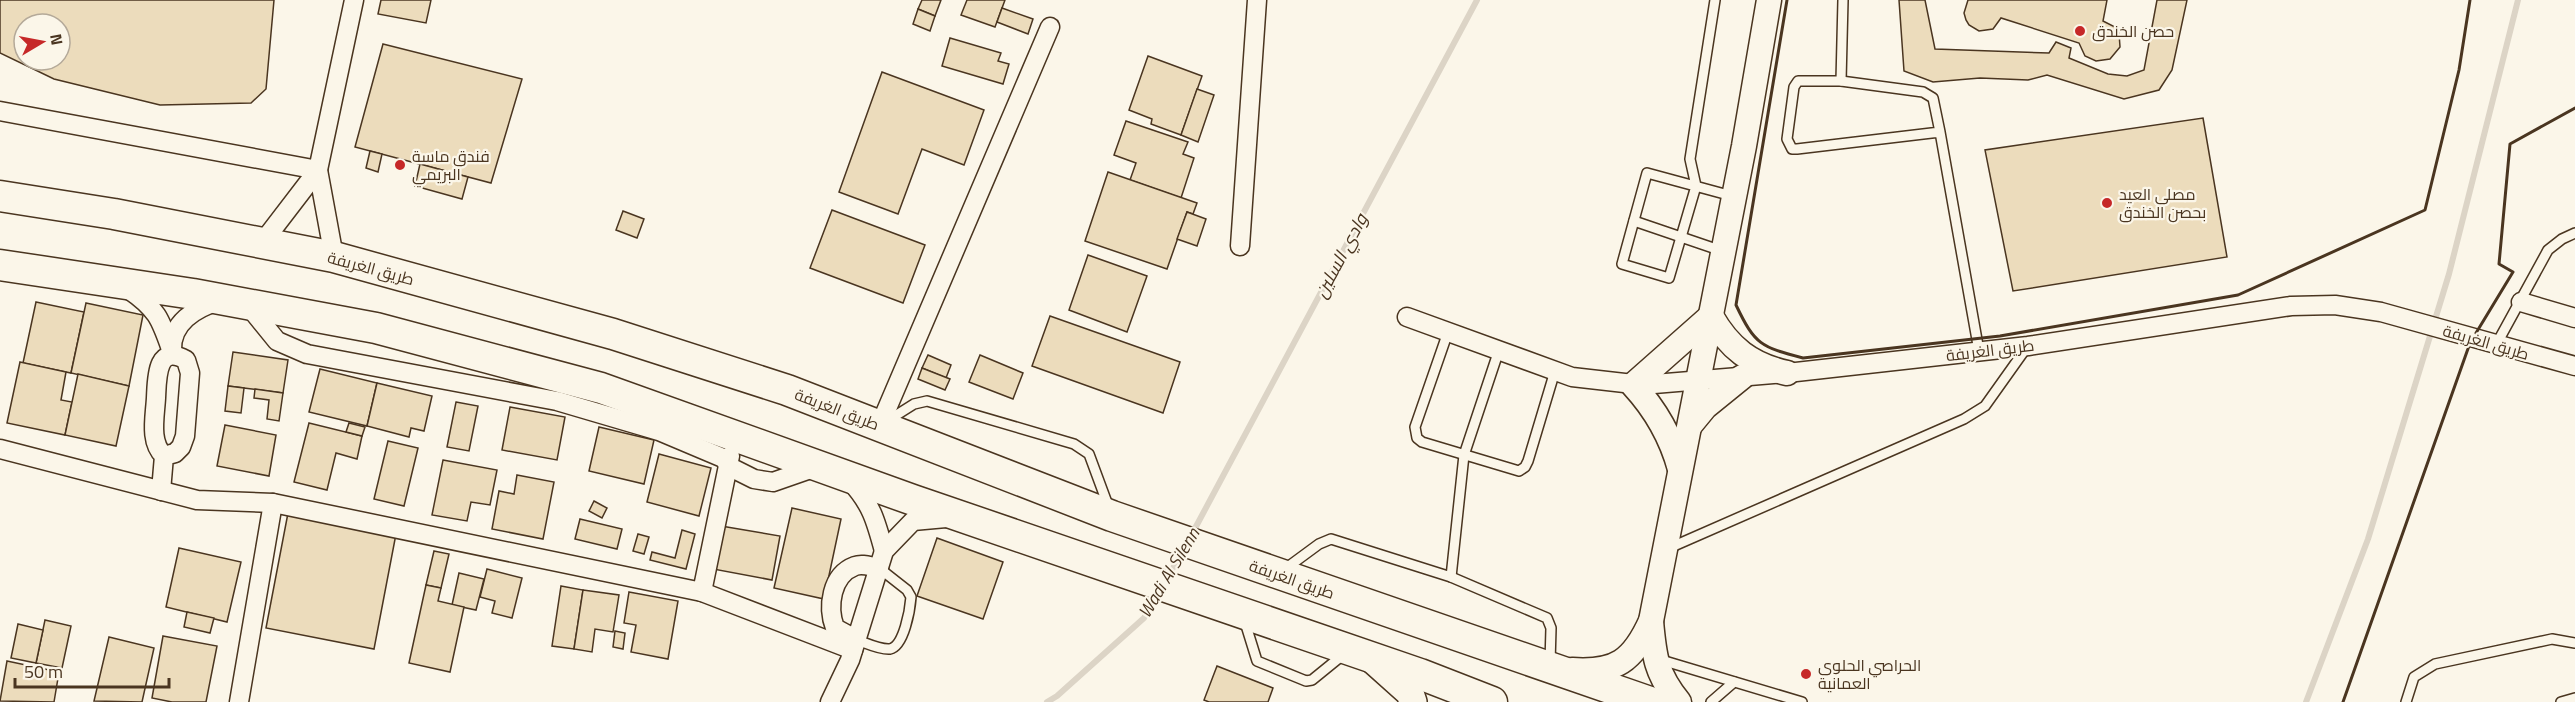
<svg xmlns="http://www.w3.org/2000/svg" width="2575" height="702" viewBox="0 0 2575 702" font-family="'Titillium Web',Cairo,sans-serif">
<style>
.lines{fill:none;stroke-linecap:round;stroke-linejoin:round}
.stream{stroke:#dcd4c6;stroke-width:6}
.building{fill:#ecdcbc;stroke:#4a3520;stroke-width:1.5;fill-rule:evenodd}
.service-casing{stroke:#4a3520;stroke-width:12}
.minor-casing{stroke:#4a3520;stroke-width:21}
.tertiary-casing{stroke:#4a3520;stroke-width:27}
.secondary-casing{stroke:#4a3520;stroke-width:30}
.primary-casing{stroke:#4a3520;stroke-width:33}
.service{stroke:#fbf6e9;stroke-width:9}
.minor{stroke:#fbf6e9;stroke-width:18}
.tertiary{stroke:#fbf6e9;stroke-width:24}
.secondary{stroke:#fbf6e9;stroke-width:27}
.primary{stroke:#fbf6e9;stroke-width:30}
.wall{stroke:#4a3520;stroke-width:3}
.poi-dot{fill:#c62828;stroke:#fbf6e9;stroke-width:2}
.labels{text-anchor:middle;stroke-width:4.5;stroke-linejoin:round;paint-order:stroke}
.poi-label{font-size:16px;fill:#4a3520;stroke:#fbf6e9;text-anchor:start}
.street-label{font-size:16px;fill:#4a3520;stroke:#fbf6e9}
.water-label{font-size:18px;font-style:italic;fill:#4a3520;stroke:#fbf6e9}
</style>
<rect width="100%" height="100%" fill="#fbf6e9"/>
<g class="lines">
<g class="stream">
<polyline points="1192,534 1477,0"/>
<polyline points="1167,578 1183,551"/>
<polyline points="1047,702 1057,696 1144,618 1159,592"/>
<polyline points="2306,702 2368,539 2449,274 2518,0"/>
</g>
</g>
<g class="building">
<path d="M0,0H274L266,89L251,103L160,105L54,79L0,53ZM24,24H60V60H24Z"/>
<polygon points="381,0 431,0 426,23 378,14"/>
<polygon points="922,0 941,0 935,16 918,9"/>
<polygon points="967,0 1005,0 995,27 961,15"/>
<polygon points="1899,0 1925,0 1935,49 2049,53 2056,42 2071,48 2069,58 2108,74 2127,76 2144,70 2157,0 2187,0 2172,70 2159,90 2124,99 2047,75 2028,80 1980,78 1933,82 1904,71"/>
<polygon points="1968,0 2107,0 2103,21 2115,27 2119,33 2120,47 2110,59 2096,61 2085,56 2079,43 2001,18 1993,29 1979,31 1969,25 1966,20 1964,13"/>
<polygon points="1002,8 1033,19 1028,34 997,22"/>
<polygon points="918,9 935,16 930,31 913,24"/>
<polygon points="950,38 1001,53 998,61 1009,64 1003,84 942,66"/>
<polygon points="383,44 522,79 491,183 355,147"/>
<polygon points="1148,56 1202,76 1181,135 1151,124 1152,119 1129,110"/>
<polygon points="882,72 984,110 964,165 922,149 898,214 839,192"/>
<polygon points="1197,89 1214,95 1198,142 1181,135"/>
<polygon points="2203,118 2227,257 2013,291 1985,150"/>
<polygon points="1126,121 1188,142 1183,154 1194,158 1181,198 1130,180 1136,163 1114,155"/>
<polygon points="370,151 382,154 378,172 366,168"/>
<polygon points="420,164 468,177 462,199 415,186"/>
<polygon points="1108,172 1197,203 1193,214 1187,212 1167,269 1085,241"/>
<polygon points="832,210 925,245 903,303 810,268"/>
<polygon points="623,211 644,219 637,238 616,230"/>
<polygon points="1187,212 1206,219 1197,246 1177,239"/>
<polygon points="1088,255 1147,276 1127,332 1069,310"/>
<polygon points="36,302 84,312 71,373 23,363"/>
<polygon points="86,303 143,315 129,386 71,373"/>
<polygon points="1050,316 1180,362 1163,413 1032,366"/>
<polygon points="233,352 288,360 283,393 228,386"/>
<polygon points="928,355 951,365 946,378 922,368"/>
<polygon points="980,355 1023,373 1013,399 969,382"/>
<polygon points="20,362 66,372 61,400 72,402 65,435 7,423"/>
<polygon points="922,368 950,379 945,390 918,379"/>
<polygon points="320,369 377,383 367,426 309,412"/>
<polygon points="78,374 129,386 116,446 65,435"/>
<polygon points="377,383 432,396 424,431 411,428 409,437 367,426"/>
<polygon points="228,386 244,388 241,413 225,411"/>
<polygon points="255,389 283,393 279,421 267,419 269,400 254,398"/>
<polygon points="456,402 478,406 469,451 447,447"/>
<polygon points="510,407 565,417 557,460 502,450"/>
<polygon points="309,423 362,436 357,459 336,453 327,490 294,482"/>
<polygon points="349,423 365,427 362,436 346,432"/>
<polygon points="225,425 276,435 269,476 217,466"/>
<polygon points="599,427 654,440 644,484 589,471"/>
<polygon points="388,441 418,448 404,506 374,499"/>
<polygon points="659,454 711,468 699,516 647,502"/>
<polygon points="443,460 497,470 490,505 471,502 467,521 432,515"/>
<polygon points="517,475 554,482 543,539 492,529 499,491 514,494"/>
<polygon points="594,501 607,508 602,518 589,511"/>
<polygon points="792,508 841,519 824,599 774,588"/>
<polygon points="288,513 396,534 374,649 266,628"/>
<polygon points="580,519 622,529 617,549 575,539"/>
<polygon points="721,526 780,536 772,580 713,569"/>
<polygon points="682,530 695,534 686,569 650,560 652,552 675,558"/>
<polygon points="638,534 649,537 644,554 633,551"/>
<polygon points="937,538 1003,562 983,619 917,596"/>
<polygon points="179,548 241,562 227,622 166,607"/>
<polygon points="434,551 449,554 441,588 426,585"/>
<polygon points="487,569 522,578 512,618 492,613 495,601 480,597"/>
<polygon points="459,573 484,579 476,610 452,605"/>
<polygon points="426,585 441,588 438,601 464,607 450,672 409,663"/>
<polygon points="561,586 583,590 574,649 552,646"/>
<polygon points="583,590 619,595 613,632 595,629 592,652 574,649"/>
<polygon points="629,592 678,601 668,659 631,652 636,625 624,623"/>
<polygon points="187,612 214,618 210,633 184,627"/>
<polygon points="45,620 71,626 62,668 36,663"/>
<polygon points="18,624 43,630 36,663 11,658"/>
<polygon points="615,631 625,633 623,649 613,647"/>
<polygon points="163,636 217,646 206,702 172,702 152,698"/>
<polygon points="109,637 154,648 142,702 94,701"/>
<polygon points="7,661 59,672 54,702 0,701"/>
<polygon points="1217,666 1273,688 1268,702 1209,702 1204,700"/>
</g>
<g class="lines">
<defs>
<g id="service">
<polyline points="1715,0 1690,159 1696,186 1669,278 1622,264 1647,173 1732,196"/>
<polyline points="1841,81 1843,0"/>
<polyline points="1940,132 1797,149 1792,149 1787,139 1794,87 1798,81 1841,81 1923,92 1933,98 1940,132 1979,351"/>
<polyline points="1634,221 1722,251"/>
<polyline points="1448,332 1415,427 1417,438 1422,442 1519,471 1525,467 1528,461 1555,371"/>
<polyline points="2496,345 2548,250 2562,239 2575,233"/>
<polyline points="887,421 914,404 927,401 1074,444 1089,454 1109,508"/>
<polyline points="1667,549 1964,419 1985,406 2027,347"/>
<polyline points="1285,569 1319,544 1331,539 1451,577 1547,618 1551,628 1550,663"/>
<polyline points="1451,577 1464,455 1499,350"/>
<polyline points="1244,619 1257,661 1306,681 1312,680 1344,654"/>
<path d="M857,640C866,643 880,650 890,649C904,646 910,610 911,597L907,590L879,568"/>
<polyline points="1658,659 1802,702"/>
<polyline points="1711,702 1734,682"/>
<polyline points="2406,702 2414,677 2435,664 2552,639 2575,643"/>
<polyline points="2561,702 2575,698"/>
</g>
<g id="minor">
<polyline points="0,111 318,170"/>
<polyline points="262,243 318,170"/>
<polyline points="1240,246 1257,0"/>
<polyline points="334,257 318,170 354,0"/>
<path d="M128,289C159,310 161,321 173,355"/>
<polyline points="2521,302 2575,318"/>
<polyline points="247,304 277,341 307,354 557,401 659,431 723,458 732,468 754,479 773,482 819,466"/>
<polyline points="1407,317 1572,377 1642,385 1787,373 2028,346 2291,306 2335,305 2381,312 2575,366"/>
<path d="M172,350C171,323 195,308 219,301"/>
<polyline points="880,425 1050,27"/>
<polyline points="0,449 197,500 273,503 702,592 853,650"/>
<path d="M850,481C871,503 876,521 884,551"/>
<path d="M161,491L164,456C149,442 155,417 156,398C157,379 156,343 186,360L190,373L185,436L181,447L175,453L164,456"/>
<polyline points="702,592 730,456"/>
<path d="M857,640L835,628C827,607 831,575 855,566C863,563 871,567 879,568"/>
<polyline points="239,702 273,503"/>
<polyline points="830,702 850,660 884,551 913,521 946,518"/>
</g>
<g id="tertiary">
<polyline points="1691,424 1705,407 1742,377"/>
<path d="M1680,469C1671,436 1656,410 1633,385L1711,316C1729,348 1751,365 1787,373"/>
<path d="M1651,621C1654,656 1656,674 1679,702"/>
<path d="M1572,670C1616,673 1633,661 1651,621L1744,146L1769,0"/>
</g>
<polyline id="secondary" points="1372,659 1410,693 1413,702"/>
<g id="primary">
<polyline points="0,196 114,214 334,257 613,334 787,390 1112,516 1650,702"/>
<polyline points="0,265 193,294 376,328 601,388 913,500 1420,674 1492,702"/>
</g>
</defs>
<use href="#service" class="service-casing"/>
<use href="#minor" class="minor-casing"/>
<use href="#tertiary" class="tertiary-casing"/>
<use href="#secondary" class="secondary-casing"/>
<use href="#primary" class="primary-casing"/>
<use href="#service" class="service"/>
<use href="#minor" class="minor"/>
<use href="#tertiary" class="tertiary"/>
<use href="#secondary" class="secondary"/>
<use href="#primary" class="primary"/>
<g class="wall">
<path d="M1787,0L1736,305C1755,345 1761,347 1803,358L2000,336L2238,295L2425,210L2459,70L2470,0"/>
<polyline points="2476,333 2513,272 2499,264 2510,144 2575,108"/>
<polyline points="2343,702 2470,343"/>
</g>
</g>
<g class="poi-dot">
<circle cx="2080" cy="31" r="6"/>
<circle cx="400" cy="165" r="6"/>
<circle cx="2107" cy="203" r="6"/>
<circle cx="1806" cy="674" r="6"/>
</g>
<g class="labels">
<g class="poi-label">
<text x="2092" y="37">حصن الخندق</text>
<text x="412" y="162">فندق ماسة<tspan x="412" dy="18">البريمي</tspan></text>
<text x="2119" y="200">مصلى العيد<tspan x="2119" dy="18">بحصن الخندق</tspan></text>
<text x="1818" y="671">الحراصي الحلوى<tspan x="1818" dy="18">العمانية</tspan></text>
</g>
<g class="street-label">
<text transform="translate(371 268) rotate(15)" y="6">طريق الغريفة</text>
<text transform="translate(2486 342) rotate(16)" y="6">طريق الغريفة</text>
<text transform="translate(1990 350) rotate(-7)" y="6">طريق الغريفة</text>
<text transform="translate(837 409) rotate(21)" y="6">طريق الغريفة</text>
<text transform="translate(1292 579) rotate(19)" y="6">طريق الغريفة</text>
</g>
<g class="water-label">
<text transform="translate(1341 256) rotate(-62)" y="6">وادي السلين</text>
<text transform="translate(1169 573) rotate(-59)" y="6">Wadi Al Silenn</text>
</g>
</g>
<g transform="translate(42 42) rotate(80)"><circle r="28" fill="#fbf6e9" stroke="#b4a999" stroke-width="1.5"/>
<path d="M0-4.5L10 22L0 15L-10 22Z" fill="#c62828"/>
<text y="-9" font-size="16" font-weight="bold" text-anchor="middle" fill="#4a3520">N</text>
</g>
<path d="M15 678v9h154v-9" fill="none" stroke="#4a3520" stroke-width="3"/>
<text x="24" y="678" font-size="18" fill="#4a3520" stroke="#fbf6e9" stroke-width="4.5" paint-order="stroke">50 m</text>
</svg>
